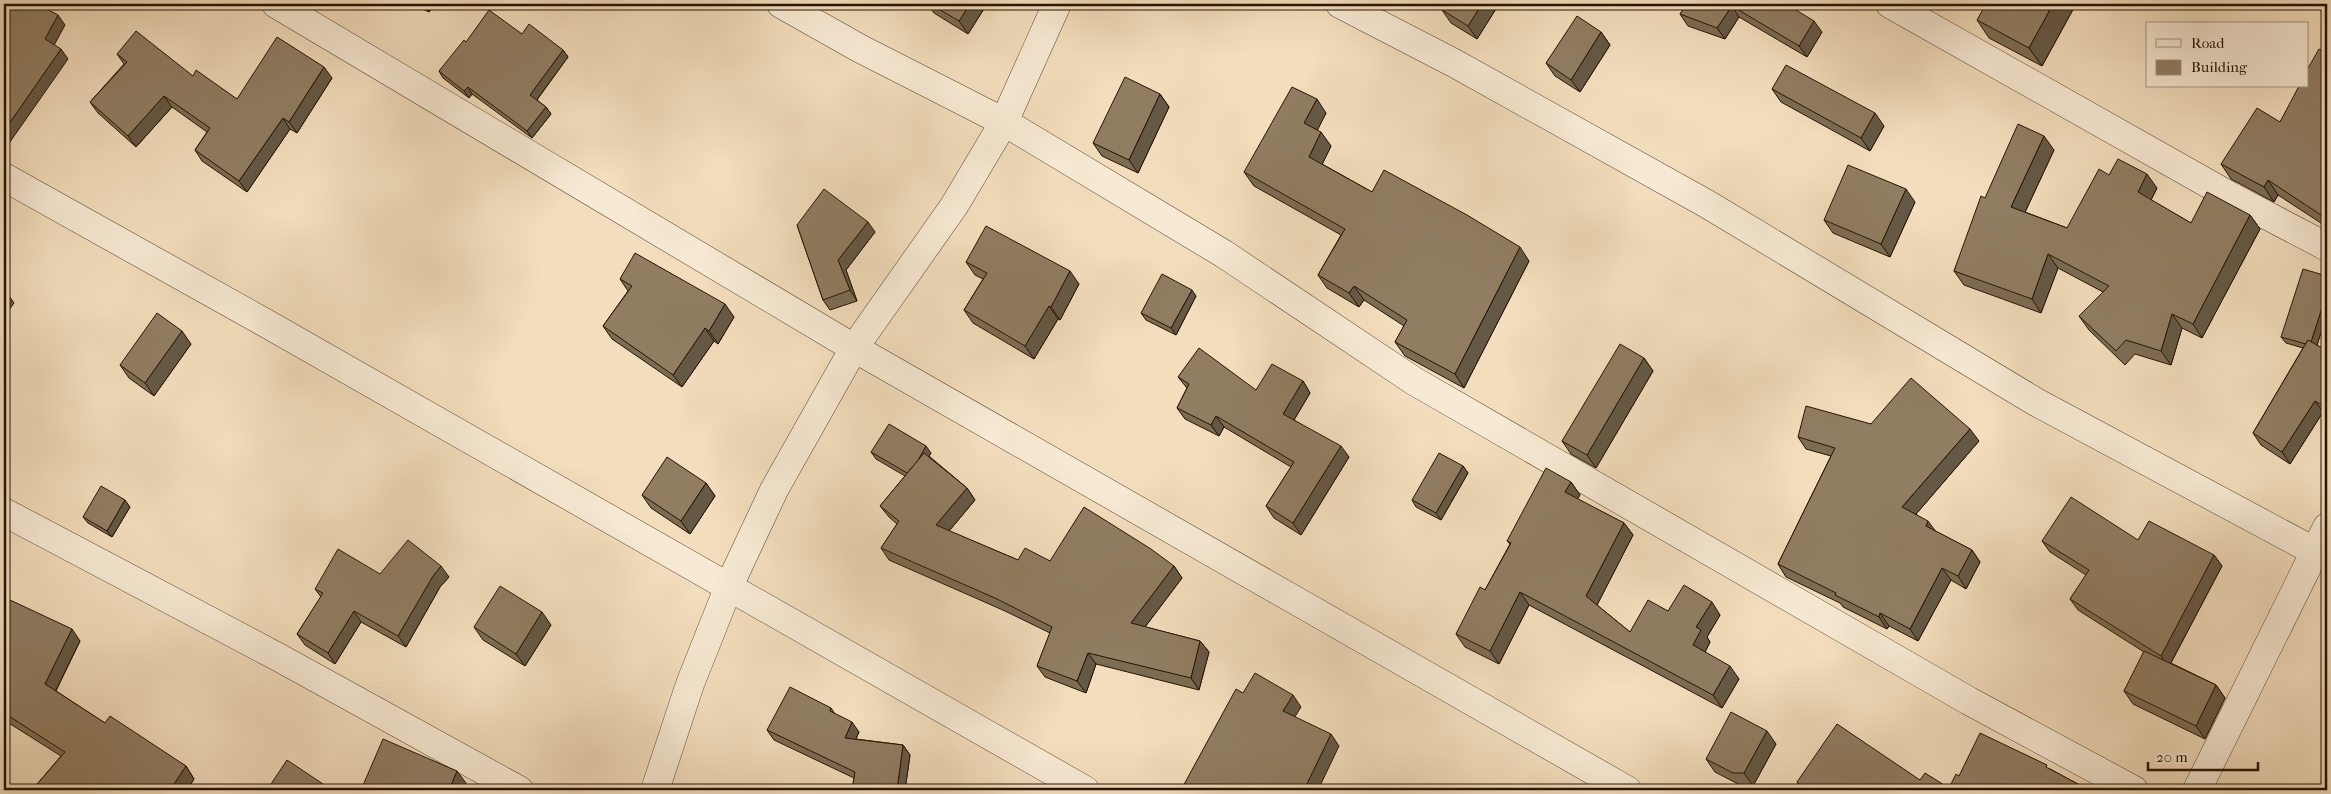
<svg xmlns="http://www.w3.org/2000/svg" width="2331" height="794" viewBox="0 0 2331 794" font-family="'IM FELL French Canon',serif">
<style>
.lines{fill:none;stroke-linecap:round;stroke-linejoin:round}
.street-casing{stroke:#59462f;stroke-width:29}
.street{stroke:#f7e9d3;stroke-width:28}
.wall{fill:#7c6c54;stroke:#261400}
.shaded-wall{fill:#655845;stroke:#261400}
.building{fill:#907d62;stroke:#261400}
</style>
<rect width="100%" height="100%" fill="#f2ddbc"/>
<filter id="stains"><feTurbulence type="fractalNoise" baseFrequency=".004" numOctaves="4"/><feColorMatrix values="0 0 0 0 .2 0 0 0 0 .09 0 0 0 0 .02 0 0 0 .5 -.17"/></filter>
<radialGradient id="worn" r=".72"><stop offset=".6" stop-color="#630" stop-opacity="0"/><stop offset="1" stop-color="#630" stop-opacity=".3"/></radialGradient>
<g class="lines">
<defs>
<g id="street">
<polyline points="276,4 854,348 1627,790"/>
<polyline points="781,4 859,48 1004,122 1224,254 1414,381 1969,701 2134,790"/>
<polyline points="1340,4 1454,63 1707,204 2036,402 2327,558"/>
<polyline points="1890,4 2230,196 2327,247"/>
<polyline points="4,177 262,321 1085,790"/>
<polyline points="4,512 278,657 519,790"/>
<polyline points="655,790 690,684 729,586 774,490 854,348 954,206 1004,122 1057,4"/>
<polyline points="2197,790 2327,527"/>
</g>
</defs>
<use href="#street" class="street-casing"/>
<use href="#street" class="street"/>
</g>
<g class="wall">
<polygon points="413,4 433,4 429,12"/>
<polygon points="927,4 987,4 968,34 934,13"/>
<polygon points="1446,4 1499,4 1477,39 1451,23 1442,10"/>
<polygon points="1687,4 1786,4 1822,32 1807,57 1739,17 1725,39 1688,26 1680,14"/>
<polygon points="2076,4 2042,66 1989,38 1977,20"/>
<polygon points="1601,32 1610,45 1580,92 1555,76 1546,63"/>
<polygon points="522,34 563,50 568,57 537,100 546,107 551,114 532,138 472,94 469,98 443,78 439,71 466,42"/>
<polygon points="2327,53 2327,227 2278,195 2274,202 2231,179 2221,164 2280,122"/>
<polygon points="117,54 193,76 237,99 332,78 297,133 290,129 247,192 202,161 195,150 207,132 172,107 136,147 98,113 90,102 124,64"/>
<polygon points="1772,89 1884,126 1870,151 1781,102"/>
<polygon points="1160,94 1169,107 1138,173 1102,156 1093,143"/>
<polygon points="1326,113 1317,130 1331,146 1322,164 1372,192 1529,261 1464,388 1405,356 1395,342 1404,326 1364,300 1359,307 1327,288 1318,275 1341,235 1254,186 1244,172"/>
<polygon points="2054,150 2025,212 2067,228 2109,175 2157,188 2151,200 2191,223 2250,215 2260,229 2202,338 2182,328 2171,365 2135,354 2125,365 2089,330 2079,316 2103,292 2058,268 2041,313 1964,285 1954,271 1985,198"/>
<polygon points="1915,202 1890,257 1833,233 1824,220"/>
<polygon points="797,225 875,232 846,270 857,301 830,310 823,300"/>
<polygon points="966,262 1079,284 1060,320 1058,319 1034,359 973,323 964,310 983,279 975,275"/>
<polygon points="2327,276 2327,313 2317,345 2327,351 2327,415 2323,412 2290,464 2261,445 2253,433 2303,348 2286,343 2281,337"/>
<polygon points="620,279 734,317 718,344 714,341 682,387 612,339 603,326 628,291"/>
<polygon points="1196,296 1176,335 1146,320 1141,313"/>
<polygon points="191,344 154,396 129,378 120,365"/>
<polygon points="1644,358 1653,371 1596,468 1571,454 1562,441"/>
<polygon points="1178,377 1256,390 1303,381 1310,393 1294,420 1349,457 1301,535 1274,518 1266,506 1291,467 1224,427 1219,436 1185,419 1177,408 1187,388"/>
<polygon points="1871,424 1979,441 1916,514 1935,531 1972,550 1980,562 1966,589 1951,580 1918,641 1889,626 1887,629 1843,607 1840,603 1786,577 1778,564 1831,456 1806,449 1798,437"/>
<polygon points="871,452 931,453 929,456 967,488 975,500 949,531 1018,560 1050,561 1174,566 1182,578 1145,627 1200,641 1209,652 1199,690 1096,664 1086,693 1045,677 1037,666 1050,633 1005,611 889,560 881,548 897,524 889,517 880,506 905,476 876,459"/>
<polygon points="1463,466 1468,473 1441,520 1416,507 1412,500"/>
<polygon points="1571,482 1580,495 1577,499 1624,523 1633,535 1597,605 1630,632 1668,611 1720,615 1707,637 1710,642 1705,652 1739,679 1722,708 1529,605 1499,664 1465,647 1456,634 1485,590 1510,544 1507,541"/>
<polygon points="706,483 715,496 690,534 651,508 642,495"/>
<polygon points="130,507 112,537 88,523 83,517"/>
<polygon points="2138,540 2214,555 2222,566 2171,663 2216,685 2225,698 2205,739 2133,704 2124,691 2144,652 2078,610 2070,599 2086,575 2050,552 2042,541"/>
<polygon points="380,574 449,577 440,587 406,647 361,622 335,664 305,645 297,634 321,597 315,589"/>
<polygon points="4,613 80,641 56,691 105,723 186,766 194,779 187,790 32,790 61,756 4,720"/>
<polygon points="551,625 525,666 483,640 474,627"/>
<polygon points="831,708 835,714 859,732 856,739 903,745 910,755 905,790 852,790 854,778 774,740 767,730"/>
<polygon points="1776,744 1753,786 1742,786 1715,772 1706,759"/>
<polygon points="2050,769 2089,790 1802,790 1797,782 1920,780 1949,788 1959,776"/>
</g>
<g class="shaded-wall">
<polygon points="425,4 433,4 429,12 424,5"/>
<polygon points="970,4 987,4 968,34 959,21"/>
<polygon points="1482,4 1499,4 1477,39 1468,26"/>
<polygon points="2053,4 2076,4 2042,66 2029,48"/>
<polygon points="1732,6 1739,17 1725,39 1717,28"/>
<polygon points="58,15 65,25 52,49 45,39"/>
<polygon points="1814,21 1822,32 1807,57 1799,46"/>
<polygon points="1601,32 1610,45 1580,92 1571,80"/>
<polygon points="61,49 68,59 5,149 4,146 4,131"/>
<polygon points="563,50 568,57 535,102 530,95"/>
<polygon points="324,67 332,78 297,133 289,122"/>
<polygon points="468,87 472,94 469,98 464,91"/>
<polygon points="1160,94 1169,107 1138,173 1129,160"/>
<polygon points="164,96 172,107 136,147 128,136"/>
<polygon points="1317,99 1326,113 1314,137 1304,123"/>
<polygon points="546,107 551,114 532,138 527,131"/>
<polygon points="1875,113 1884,126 1870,151 1861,138"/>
<polygon points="283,118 290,129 247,192 239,181"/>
<polygon points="1321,132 1331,146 1319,171 1309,157"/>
<polygon points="2044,136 2054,150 2021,221 2011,207"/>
<polygon points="2147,174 2157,188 2148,206 2138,192"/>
<polygon points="2268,180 2278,195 2274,202 2264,187"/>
<polygon points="1906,189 1915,202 1890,257 1881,244"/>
<polygon points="2250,215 2260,229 2202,338 2193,324"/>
<polygon points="868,222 875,232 846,270 857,301 850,290 838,260"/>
<polygon points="1520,247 1529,261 1464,388 1455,374"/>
<polygon points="2048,254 2058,268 2041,313 2032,299"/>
<polygon points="1070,271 1079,284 1060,320 1051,307"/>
<polygon points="1354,286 1364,300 1359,307 1349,293"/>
<polygon points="1192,290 1196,296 1176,335 1171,328"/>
<polygon points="2327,292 2327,313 2315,352 2310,345"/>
<polygon points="7,293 14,303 4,317 4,297"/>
<polygon points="725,304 734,317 718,344 709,331"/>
<polygon points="1049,306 1058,319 1034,359 1025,346"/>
<polygon points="2172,314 2182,328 2171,365 2161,351"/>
<polygon points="705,328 714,341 682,387 673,375"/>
<polygon points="182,331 191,344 154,396 145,383"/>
<polygon points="1644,358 1653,371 1596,468 1587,455"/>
<polygon points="1303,381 1310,393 1291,425 1283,414"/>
<polygon points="2315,401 2323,412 2290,464 2282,452"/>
<polygon points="1216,416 1224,427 1219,436 1211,425"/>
<polygon points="1970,429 1979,441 1911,520 1902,507"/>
<polygon points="926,446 931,453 913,481 909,474"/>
<polygon points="1341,446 1349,457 1301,535 1293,523"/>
<polygon points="1463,466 1468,473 1441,520 1436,513"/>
<polygon points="1571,482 1580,495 1574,505 1565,492"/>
<polygon points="706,483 715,496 690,534 681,521"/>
<polygon points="967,488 975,500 944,537 936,525"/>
<polygon points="125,500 130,507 112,537 107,531"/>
<polygon points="1928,521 1937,533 1926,526"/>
<polygon points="1624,523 1633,535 1595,609 1586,596"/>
<polygon points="1972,550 1980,562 1966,589 1958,576"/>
<polygon points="2214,555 2222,566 2168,668 2161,656"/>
<polygon points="441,566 449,577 440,587 406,647 398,636 433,576"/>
<polygon points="1174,566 1182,578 1139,635 1131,623"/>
<polygon points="1942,568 1951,580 1918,641 1910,629"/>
<polygon points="1520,592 1529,605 1499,664 1490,651"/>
<polygon points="1712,602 1720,615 1707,637 1710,642 1702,658 1693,645 1696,627"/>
<polygon points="354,611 361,622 335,664 328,653"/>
<polygon points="542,612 551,625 525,666 516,654"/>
<polygon points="1880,613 1889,626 1887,629 1879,617"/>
<polygon points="72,629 80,641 53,696 45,684"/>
<polygon points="1200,641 1209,652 1199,690 1191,678"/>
<polygon points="1088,653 1096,664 1086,693 1077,681"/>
<polygon points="1730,666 1739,679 1722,708 1713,695"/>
<polygon points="2216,685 2225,698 2205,739 2196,726"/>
<polygon points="1293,695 1301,707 1291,723 1283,711"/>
<polygon points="852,722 859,732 852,747 845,738"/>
<polygon points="1767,731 1776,744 1753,786 1744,773"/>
<polygon points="1331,734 1339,746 1318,790 1304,790"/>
<polygon points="903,745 910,755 905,790 897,790"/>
<polygon points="186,766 194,779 187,790 170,790"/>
<polygon points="457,771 466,783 462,790 449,790"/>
<polygon points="157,785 161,790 153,790"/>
</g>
<g class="building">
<polygon points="4,4 38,4 58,15 45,39 61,49 4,131"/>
<polygon points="930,4 970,4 959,21"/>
<polygon points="1446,4 1482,4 1468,26 1442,10"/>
<polygon points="1687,4 1786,4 1814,21 1799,46 1732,6 1717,28 1680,14"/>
<polygon points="1986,4 2053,4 2029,48 1977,20"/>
<polygon points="489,10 522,34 529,24 563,50 530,95 546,107 527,131 468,87 464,91 439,71 464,40 466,42"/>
<polygon points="1577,16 1601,32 1571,80 1546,63"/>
<polygon points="136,31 193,76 196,70 237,99 277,37 324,67 289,122 283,118 239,181 195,150 210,128 164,96 128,136 90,102 127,62 117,54"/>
<polygon points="2319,49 2327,53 2327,219 2268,180 2264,187 2221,164 2257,108 2280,122 2299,86 2307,86 2307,70"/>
<polygon points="1786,65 1875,113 1861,138 1772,89"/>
<polygon points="1125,77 1160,94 1129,160 1093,143"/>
<polygon points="1292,87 1317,99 1304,123 1321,132 1309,157 1372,192 1384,170 1467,215 1520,247 1455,374 1395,342 1407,320 1354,286 1349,293 1318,275 1345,229 1244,172"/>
<polygon points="2018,124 2044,136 2011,207 2067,228 2099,169 2109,175 2118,159 2147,174 2138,192 2191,223 2207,192 2250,215 2193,324 2172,314 2161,351 2126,340 2116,351 2079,316 2109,286 2048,254 2032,299 1954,271 1981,196 1985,198"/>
<polygon points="1848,165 1906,189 1881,244 1824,220"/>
<polygon points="824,189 868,222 838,260 850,290 823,300 797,225"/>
<polygon points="986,226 1070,271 1051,307 1049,306 1025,346 964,310 987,273 966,262"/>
<polygon points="635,253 725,304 709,331 705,328 673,375 603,326 632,286 620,279"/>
<polygon points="2303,269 2327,276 2327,292 2311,342 2308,340 2306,344 2281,337"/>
<polygon points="1162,274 1192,290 1171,328 1141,313"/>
<polygon points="4,291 7,293 4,297"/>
<polygon points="157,313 182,331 145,383 120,365"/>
<polygon points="2308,340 2327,351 2327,408 2315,401 2282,452 2253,433"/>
<polygon points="1620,344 1644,358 1587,455 1562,441"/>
<polygon points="1199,348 1256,390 1272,364 1303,381 1283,414 1341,446 1293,523 1266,506 1294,462 1216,416 1211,425 1177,408 1189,384 1178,377"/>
<polygon points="1911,378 1970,429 1902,507 1928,521 1926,526 1972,550 1958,576 1942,568 1910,629 1880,613 1879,617 1835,595 1836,593 1778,564 1835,448 1798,437 1806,406 1871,424"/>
<polygon points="889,424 926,446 917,462 907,473 871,452"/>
<polygon points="924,453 967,488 936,525 1018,560 1025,548 1050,561 1084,507 1151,549 1174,566 1131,623 1200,641 1191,678 1088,653 1077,681 1037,666 1052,627 997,599 881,548 899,521 880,506"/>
<polygon points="1439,453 1463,466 1436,513 1412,500"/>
<polygon points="667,457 706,483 681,521 642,495"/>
<polygon points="1546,468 1571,482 1565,492 1624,523 1586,596 1630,632 1648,600 1668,611 1684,585 1712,602 1696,627 1701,630 1693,645 1730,666 1713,695 1520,592 1490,651 1456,634 1480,587 1485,590 1511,543 1507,541"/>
<polygon points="101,486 125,500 107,531 83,517"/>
<polygon points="2071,497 2138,540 2149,521 2214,555 2161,656 2070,599 2089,570 2042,541"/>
<polygon points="408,540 441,566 433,576 398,636 354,611 328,653 297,634 323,593 315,589 338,549 380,574"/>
<polygon points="500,586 542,612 516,654 474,627"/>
<polygon points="10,600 72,629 45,684 105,723 110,716 186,766 170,790 165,790 157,785 153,790 32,790 65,752 4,713 4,613"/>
<polygon points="2144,651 2216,685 2196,726 2124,691"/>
<polygon points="1255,673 1293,695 1283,711 1331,734 1304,790 1181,790 1236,689 1243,693"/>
<polygon points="790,687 831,708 830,711 852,722 845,738 903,745 897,790 852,790 855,772 767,730"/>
<polygon points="1731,712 1767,731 1744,773 1733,773 1706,759"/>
<polygon points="1837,724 1920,780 1925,773 1949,788 1956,774 1959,776 1980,733 2047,765 2046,767 2089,790 1808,790 1797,782"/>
<polygon points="383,739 457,771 449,790 361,790"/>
<polygon points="287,760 332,790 267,790"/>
</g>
<rect width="2331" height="794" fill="none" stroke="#f2ddbc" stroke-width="20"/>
<rect x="5" y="5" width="2321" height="784" fill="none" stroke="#261400" stroke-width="2.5"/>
<rect x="10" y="10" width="2311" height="774" fill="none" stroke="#261400"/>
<rect x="2146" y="22" width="162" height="65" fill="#f7e9d3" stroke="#a3947f"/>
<rect x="2156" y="39" width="25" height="8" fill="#f7e9d3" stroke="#a3947f"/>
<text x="2191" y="48" font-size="15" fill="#261400">Road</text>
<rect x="2156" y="60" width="25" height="15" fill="#907d62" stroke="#a3947f"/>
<text x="2191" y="72" font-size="15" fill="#261400">Building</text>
<path d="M2148 762v8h110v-8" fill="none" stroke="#261400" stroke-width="2.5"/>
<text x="2156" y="762" font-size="15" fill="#261400" stroke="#f7e9d3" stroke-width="4" paint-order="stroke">20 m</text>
<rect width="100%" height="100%" filter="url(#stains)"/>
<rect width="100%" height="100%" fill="url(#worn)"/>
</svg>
